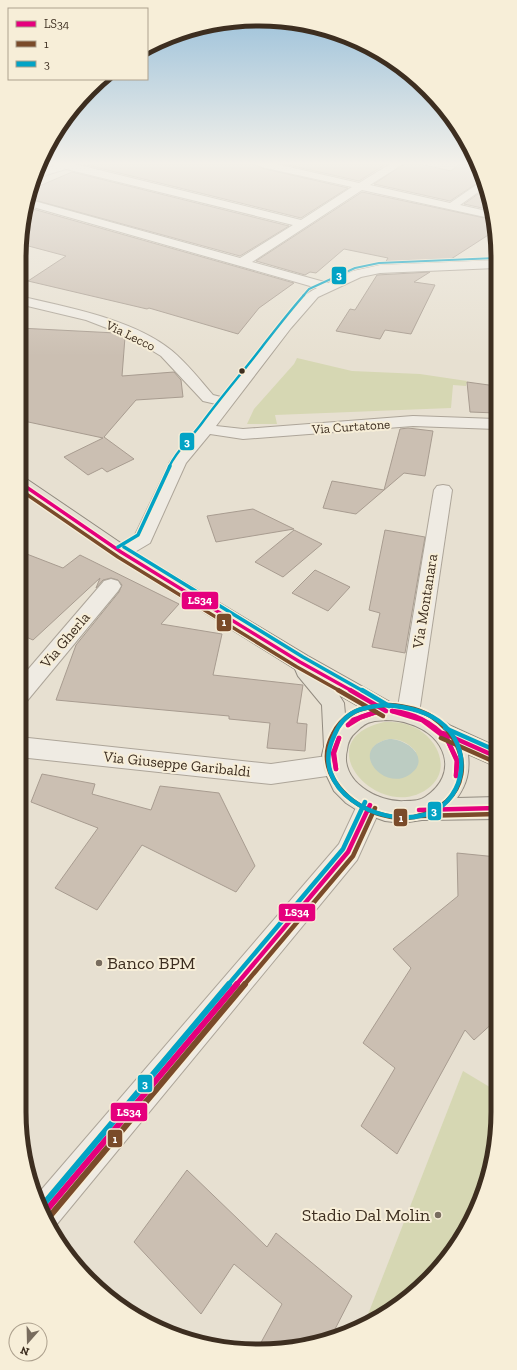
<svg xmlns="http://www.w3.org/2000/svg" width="517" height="1370" viewBox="0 0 517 1370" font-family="'Zilla Slab',serif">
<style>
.green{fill:#d6d7b3;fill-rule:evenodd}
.water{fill:#bcccc2}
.building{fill:#cbbfb2;stroke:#a89c90}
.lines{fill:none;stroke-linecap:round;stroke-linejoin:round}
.minor-casing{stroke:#ada599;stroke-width:2}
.major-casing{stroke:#928b80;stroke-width:2}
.minor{fill:#efebe3;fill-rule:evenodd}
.major{fill:#e6e1d4;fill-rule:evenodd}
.bus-1-far2-casing{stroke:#f7eed8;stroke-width:6}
.bus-1-far1-casing{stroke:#f7eed8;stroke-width:8}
.bus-1-casing{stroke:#f7eed8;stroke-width:9}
.bus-2-far2-casing{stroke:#f7eed8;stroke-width:6}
.bus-2-far1-casing{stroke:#f7eed8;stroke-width:8}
.bus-2-casing{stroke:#f7eed8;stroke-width:9}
.bus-3-far4-casing{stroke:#f7eed8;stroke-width:3.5}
.bus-3-far3-casing{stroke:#f7eed8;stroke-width:4.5}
.bus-3-far2-casing{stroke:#f7eed8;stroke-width:6}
.bus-3-far1-casing{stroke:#f7eed8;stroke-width:8}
.bus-3-casing{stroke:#f7eed8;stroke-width:9}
.bus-1-far2{stroke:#e5007d;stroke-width:3.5}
.bus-1-far1{stroke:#e5007d;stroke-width:4.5}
.bus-1{stroke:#e5007d;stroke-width:6}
.bus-2-far2{stroke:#7a4b2a;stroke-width:3.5}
.bus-2-far1{stroke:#7a4b2a;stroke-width:4.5}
.bus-2{stroke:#7a4b2a;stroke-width:6}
.bus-3-far4{stroke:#03a3c5;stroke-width:2}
.bus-3-far3{stroke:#03a3c5;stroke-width:2.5}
.bus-3-far2{stroke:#03a3c5;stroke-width:3.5}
.bus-3-far1{stroke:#03a3c5;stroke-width:4.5}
.bus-3{stroke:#03a3c5;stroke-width:6}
.bus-dot{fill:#3d2e20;stroke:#f7eed8;stroke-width:1.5}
.poi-dot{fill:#786c5e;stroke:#f7eed8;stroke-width:1.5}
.labels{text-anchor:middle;stroke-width:4;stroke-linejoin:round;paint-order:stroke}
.far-street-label{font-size:13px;fill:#3d2e20;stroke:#f7eed8}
.street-label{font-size:15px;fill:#3d2e20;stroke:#f7eed8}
.near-poi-label{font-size:18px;fill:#3d2e20;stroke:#f7eed8;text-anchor:start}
.rim{fill:none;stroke:#3d2e20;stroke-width:5}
.line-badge{stroke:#f7eed8;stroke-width:1.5}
.badge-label{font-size:11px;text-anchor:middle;font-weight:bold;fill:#fff}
</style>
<rect width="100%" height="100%" fill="#e7e0d1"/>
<g class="green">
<polygon points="297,358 352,371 420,374 467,381 466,386 453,385 451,408 275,415 277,424 247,424 254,409 294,364"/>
<path d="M384,722C394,722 403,722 411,726C434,734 453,766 431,786C383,828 302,741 384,722ZM389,739C401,739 409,743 416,752L371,762C368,748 376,742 389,739Z"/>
<polygon points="463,1071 498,1092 498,1112 490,1174 449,1257 391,1311 365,1322"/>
</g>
<path class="water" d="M389,739C409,739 432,760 409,775C383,792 347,748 389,739Z"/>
<g class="building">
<polygon points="90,164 255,164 261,168 348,188 301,218 87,165"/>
<polygon points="284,164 386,164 359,181"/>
<polygon points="404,164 420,164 451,171 459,164 477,164 482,180 450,201 374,184"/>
<polygon points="72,172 289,226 240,256 27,198 30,190"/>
<polygon points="485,189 491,210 464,204"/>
<polygon points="362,192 494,220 496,230 448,261 385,263 388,258 344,249 316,273 310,272 305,275 256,261"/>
<polygon points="26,207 294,283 259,308 238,334 149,308 147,309 28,281 66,256 21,244"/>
<polygon points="430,272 414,282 435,285 411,334 385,330 380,339 336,331 350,309 355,310 377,275"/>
<polygon points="19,328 116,333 125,337 122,376 174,372 181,380 183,397 136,400 104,437 134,459 107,472 102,468 88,475 64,457 103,438 19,420"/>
<polygon points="467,382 496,386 496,413 470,412"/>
<polygon points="408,428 433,431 425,476 404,473 356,514 323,508 332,481 384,490 400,429"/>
<polygon points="253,509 294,529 216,542 207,516"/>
<polygon points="294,530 322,544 283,577 255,562"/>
<polygon points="385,530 425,537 405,653 372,647 380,613 369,610"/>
<polygon points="19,551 63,568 80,555 179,604 161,624 222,634 213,675 303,685 297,723 307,724 305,751 267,748 270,723 229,719 229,716 56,700 76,645 119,592 122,585 118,580 111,578 103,580 96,588 100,578 33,640 19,634"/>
<polygon points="315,570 350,587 328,611 292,593"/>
<polygon points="42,774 95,784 92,794 151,810 160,786 219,793 255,866 236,892 142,845 97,910 55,888 98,828 31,802"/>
<polygon points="457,853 497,857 498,1013 496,1020 474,1040 465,1030 397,1154 361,1126 395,1068 363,1043 411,968 393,949 458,896"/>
<polygon points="187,1170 267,1247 276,1233 352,1296 332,1335 305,1346 258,1348 282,1304 234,1264 201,1314 134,1242"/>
</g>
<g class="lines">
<defs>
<g id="minor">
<path d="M53,164H75L301,220L352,187L261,167L256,164H276L359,183L390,164H403L370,185L450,203L482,181L484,188L460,205L491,212L494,219L362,190L252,262L328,283L353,271L380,265L496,260V268L380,273L361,277L318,297L291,328L216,426L243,429L413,416L496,419V429L413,426L243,439L210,434L186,463L150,543L128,556L121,558L114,556L112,552L114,548L135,535L170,462L200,426L216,404L203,401L161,356L130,337L86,320L19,304V296C66,307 133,319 171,350C187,363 200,380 213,395L221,397C235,381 248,365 261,349C276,331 296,297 317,288L26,205L27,199L240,258L293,225L66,169L36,178L40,171L54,166Z"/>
<polygon points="443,485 449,486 452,490 419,713 416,719 408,722 400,719 397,713 434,490 437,486"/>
<polygon points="111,579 118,581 121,586 118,591 27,701 19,704 19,680 104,581"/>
<polygon points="19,737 271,764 334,755 342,758 346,765 342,772 334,775 271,784 19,757"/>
<polygon points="370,794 379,797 382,805 357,860 57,1224 53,1226 36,1196 339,844 361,797"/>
</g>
<path id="major" d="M19,477L25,478L128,548L308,656L390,702L409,705L431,713L451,726L497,747V767L468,754C470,771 467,784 457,798L497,797V819L422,820L402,823L385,821L360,812L346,803L334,791L324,770L322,755L324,747L322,705L298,676L295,669L114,556L19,490ZM339,695L360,707L345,714L344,703ZM386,720C394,720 402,721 410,724C446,735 460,774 425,797C419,801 412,801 405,801C378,803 339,781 347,750C348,742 350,737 356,732C360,728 365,723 371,722C376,720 381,721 386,720Z"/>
</defs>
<use href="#minor" class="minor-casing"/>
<use href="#major" class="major-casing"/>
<use href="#minor" class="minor"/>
<use href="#major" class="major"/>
<defs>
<polyline id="bus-1-far2" points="19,482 121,552 300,662 352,691"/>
<g id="bus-1-far1">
<polyline points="350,690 386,711"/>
<path d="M392,711C415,713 432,722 447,739"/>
<polyline points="392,711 422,720 447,739"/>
<polyline points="348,725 353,720 376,712"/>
<polyline points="348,725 361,717 376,712"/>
<polyline points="443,733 497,757"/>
<polyline points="447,739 457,760 456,776"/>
<polyline points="447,739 457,761 456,776"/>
<polyline points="336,769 333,753 339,738"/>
<polyline points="336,769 334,753 339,738"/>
<polyline points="419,810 497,808"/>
<polyline points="236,985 348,852 370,805"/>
</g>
<polyline id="bus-1" points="45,1212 237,984"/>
<polyline id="bus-2-far2" points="19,489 118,557 297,667 340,691"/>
<g id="bus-2-far1">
<polyline points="338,690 383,716"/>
<path d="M389,705C404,706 420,709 432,717C478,748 470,806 414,817C402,819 388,817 376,813C344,801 314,769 333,734C337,726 343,719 351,714C362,707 376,706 389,705Z"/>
<polyline points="441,738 495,762"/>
<polyline points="419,816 497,814"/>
<polyline points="244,985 353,856 375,808"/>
</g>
<polyline id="bus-2" points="50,1216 245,984"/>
<polyline id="bus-3-far4" points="303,296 309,289 355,268 379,263 496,258"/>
<path id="bus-3-far3" d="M169,467C177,450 191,438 202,423C221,397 242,373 262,347C276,329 289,312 304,295"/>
<g id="bus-3-far2">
<polyline points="118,547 138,535 170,466"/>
<polyline points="124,547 303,657 363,691"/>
</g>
<g id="bus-3-far1">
<polyline points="362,690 389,706"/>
<path d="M385,705C375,706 365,707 356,711C345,716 338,726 334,736C308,789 378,828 424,815C463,804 474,754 445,726C429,711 407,707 386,705"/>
<polyline points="445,728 497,751"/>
<polyline points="228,985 343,849 365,802"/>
</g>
<polyline id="bus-3" points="42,1206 229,984"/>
</defs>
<use href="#bus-1-far2" class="bus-1-far2-casing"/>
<use href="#bus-1-far1" class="bus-1-far1-casing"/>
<use href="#bus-1" class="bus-1-casing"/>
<use href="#bus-2-far2" class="bus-2-far2-casing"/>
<use href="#bus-2-far1" class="bus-2-far1-casing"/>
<use href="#bus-2" class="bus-2-casing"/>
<use href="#bus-3-far4" class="bus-3-far4-casing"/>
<use href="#bus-3-far3" class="bus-3-far3-casing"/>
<use href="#bus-3-far2" class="bus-3-far2-casing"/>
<use href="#bus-3-far1" class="bus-3-far1-casing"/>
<use href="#bus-3" class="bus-3-casing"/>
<use href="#bus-1-far2" class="bus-1-far2"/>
<use href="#bus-1-far1" class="bus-1-far1"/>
<use href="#bus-1" class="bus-1"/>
<use href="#bus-2-far2" class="bus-2-far2"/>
<use href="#bus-2-far1" class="bus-2-far1"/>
<use href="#bus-2" class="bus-2"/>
<use href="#bus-3-far4" class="bus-3-far4"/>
<use href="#bus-3-far3" class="bus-3-far3"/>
<use href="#bus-3-far2" class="bus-3-far2"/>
<use href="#bus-3-far1" class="bus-3-far1"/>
<use href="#bus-3" class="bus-3"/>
</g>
<linearGradient id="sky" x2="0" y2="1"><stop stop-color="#96bed9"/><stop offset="0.46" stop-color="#f4f1ea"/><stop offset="1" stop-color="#f4f1ea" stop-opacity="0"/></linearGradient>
<rect width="517" height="356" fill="url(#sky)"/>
<circle class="bus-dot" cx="242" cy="371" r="3.5"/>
<g class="poi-dot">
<circle cx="99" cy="963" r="4"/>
<circle cx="438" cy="1215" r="4"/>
</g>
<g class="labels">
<g class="far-street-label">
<text transform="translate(131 335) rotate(26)" y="5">Via Lecco</text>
<text transform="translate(351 426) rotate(-4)" y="5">Via Curtatone</text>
</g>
<g class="street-label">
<text transform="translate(425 601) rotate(-81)" y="5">Via Montanara</text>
<text transform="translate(65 640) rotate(-50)" y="5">Via Gherla</text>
<text transform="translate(177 764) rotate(6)" y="5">Via Giuseppe Garibaldi</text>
</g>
<g class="near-poi-label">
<text x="107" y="969">Banco BPM</text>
<text x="430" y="1221" text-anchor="end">Stadio Dal Molin</text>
</g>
</g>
<path d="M0 0H517V1370H0ZM258 26H259A232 232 0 0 1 491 258V1112A232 232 0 0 1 259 1344H258A232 232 0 0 1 26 1112V258A232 232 0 0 1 258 26Z" fill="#f7eed8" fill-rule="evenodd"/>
<path class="rim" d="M258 26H259A232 232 0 0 1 491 258V1112A232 232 0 0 1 259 1344H258A232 232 0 0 1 26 1112V258A232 232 0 0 1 258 26Z"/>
<g class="line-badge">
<rect x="331" y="266" width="16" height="19" rx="4" fill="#03a3c5"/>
<rect x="179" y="432" width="16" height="19" rx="4" fill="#03a3c5"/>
<rect x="181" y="591" width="38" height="19" rx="4" fill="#e5007d"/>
<rect x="216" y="613" width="16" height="19" rx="4" fill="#7a4b2a"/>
<rect x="427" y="801" width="15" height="20" rx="4" fill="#03a3c5"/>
<rect x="393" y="808" width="15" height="19" rx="4" fill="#7a4b2a"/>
<rect x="278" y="903" width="38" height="19" rx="4" fill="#e5007d"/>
<rect x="137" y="1074" width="16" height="19" rx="4" fill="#03a3c5"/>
<rect x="110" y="1102" width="38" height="20" rx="4" fill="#e5007d"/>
<rect x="107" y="1129" width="16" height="19" rx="4" fill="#7a4b2a"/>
</g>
<g class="badge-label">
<text x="339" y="279">3</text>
<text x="187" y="446">3</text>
<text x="200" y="604">LS34</text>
<text x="224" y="626">1</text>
<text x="434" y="815">3</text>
<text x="401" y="822">1</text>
<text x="297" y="916">LS34</text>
<text x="145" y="1088">3</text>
<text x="129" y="1116">LS34</text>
<text x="115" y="1143">1</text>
</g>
<rect x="8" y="8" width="140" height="72" fill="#f7eed8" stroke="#ada18e"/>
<rect x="16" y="21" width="20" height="6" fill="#e5007d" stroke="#ada18e"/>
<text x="44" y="28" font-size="12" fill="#3d2e20">LS34</text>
<rect x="16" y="41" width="20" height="6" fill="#7a4b2a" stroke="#ada18e"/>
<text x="44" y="48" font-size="12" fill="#3d2e20">1</text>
<rect x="16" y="61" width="20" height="6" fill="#03a3c5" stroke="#ada18e"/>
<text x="44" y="68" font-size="12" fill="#3d2e20">3</text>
<g transform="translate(28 1342) rotate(200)"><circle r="19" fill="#f7eed8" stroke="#ada18e"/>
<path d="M0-3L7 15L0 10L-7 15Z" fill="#786c5e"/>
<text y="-6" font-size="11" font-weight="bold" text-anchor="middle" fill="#3d2e20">N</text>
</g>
</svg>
